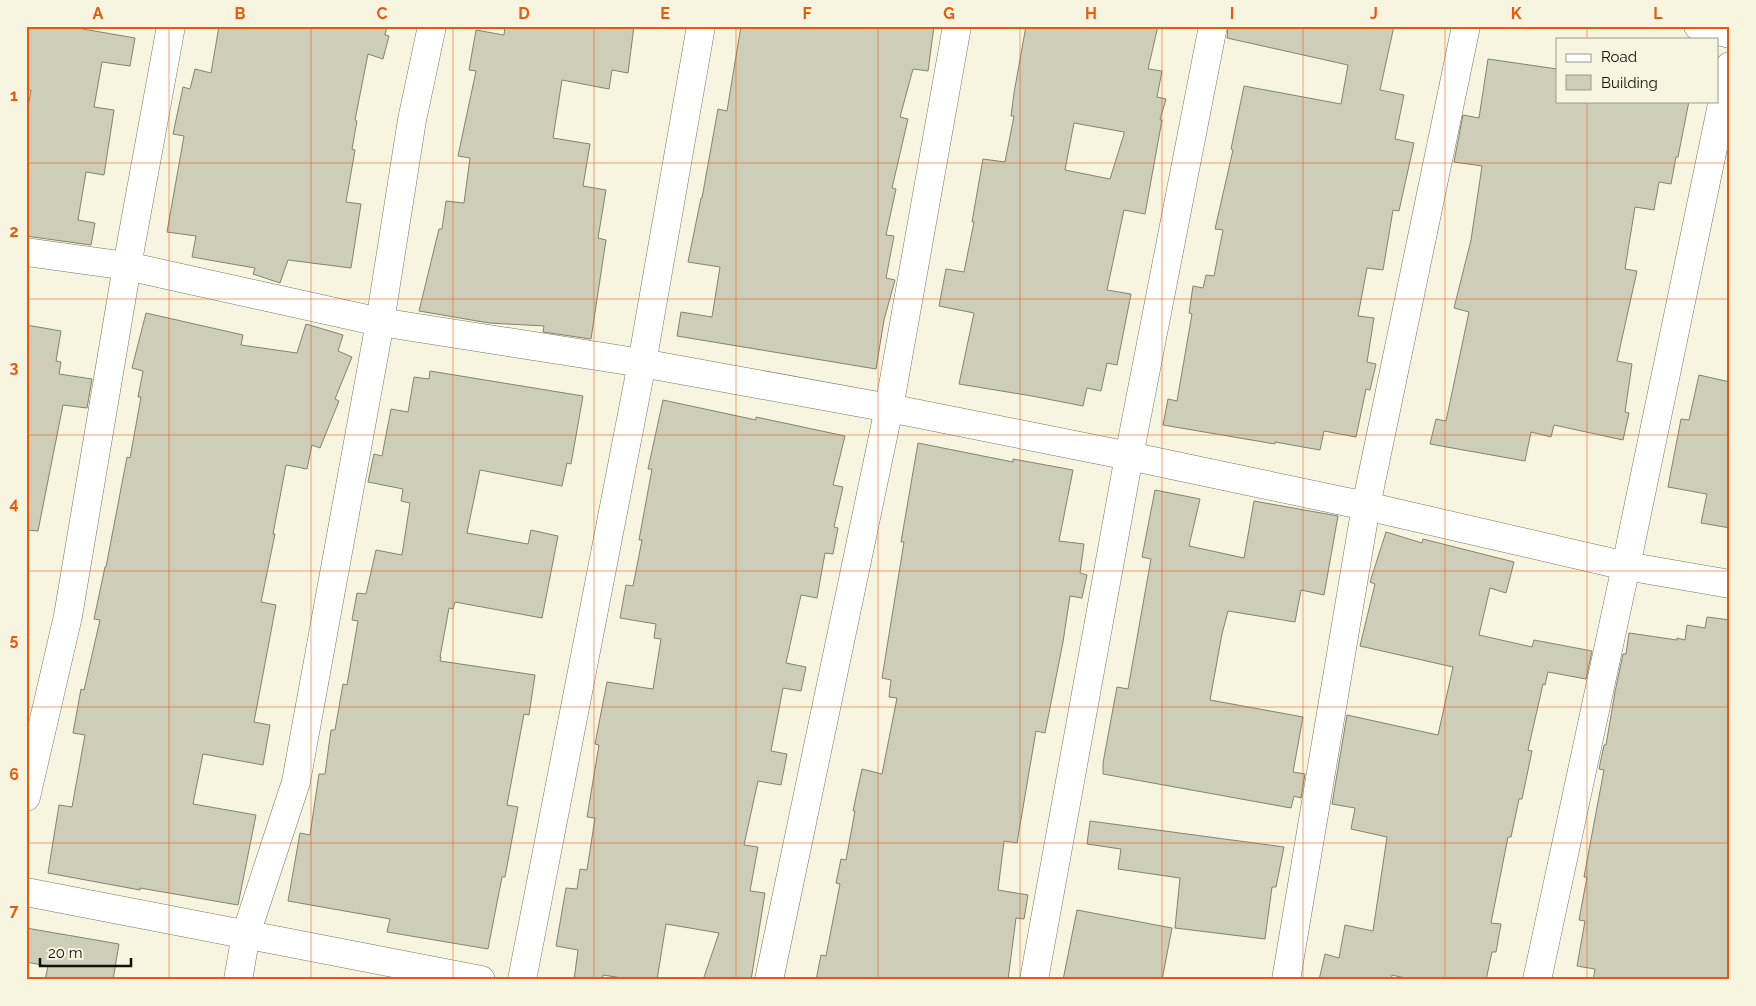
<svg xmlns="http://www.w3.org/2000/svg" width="1756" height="1006" viewBox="0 0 1756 1006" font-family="Raleway,sans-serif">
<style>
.building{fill:#cecdb8;stroke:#848370;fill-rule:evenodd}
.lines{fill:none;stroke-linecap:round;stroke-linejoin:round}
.minor-casing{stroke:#777562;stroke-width:29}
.minor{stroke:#fff;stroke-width:28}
.grid{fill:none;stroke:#e8590c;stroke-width:1;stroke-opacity:0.55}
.neatline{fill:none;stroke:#e8590c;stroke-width:2}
.grid-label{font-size:16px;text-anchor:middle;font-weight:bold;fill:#e8590c}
</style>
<rect width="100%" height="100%" fill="#f7f5e0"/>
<g class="building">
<polygon points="26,26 77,26 77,28 135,38 130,66 102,62 94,107 114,110 104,175 86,172 78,220 95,223 91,245 26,236 26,119 31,90 26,90"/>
<polygon points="219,26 387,26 385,35 389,36 383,59 368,54 355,120 357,121 352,149 355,150 346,202 361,204 351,268 288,260 280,283 253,274 255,268 192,257 196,236 167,232 184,136 173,134 183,87 190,89 195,69 211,73"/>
<polygon points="505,26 634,26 628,73 612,70 609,89 562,80 553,138 590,144 583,186 606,190 598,238 606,240 591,339 543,332 544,326 489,323 419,311 439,229 442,229 446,201 464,203 470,158 458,156 476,71 469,70 476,30 504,35"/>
<polygon points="741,26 934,26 928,71 913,69 900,117 908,119 892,188 896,189 886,235 894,236 886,278 895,280 884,320 876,369 677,336 681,312 712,317 720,267 688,262 701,198 702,198 718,109 727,111"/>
<path d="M1026,26H1158L1148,69L1162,71L1157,97L1166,99L1160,120H1162L1145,214L1124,210L1107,290L1131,294L1117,365L1107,363L1101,391L1087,388L1083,406L1032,396L959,384L974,313L939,306L946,269L964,272L974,222H972L983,159L1005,162L1014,116H1011L1014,93ZM1074,123L1124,132V134L1110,179L1065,170Z"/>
<polygon points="1228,26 1394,26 1380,90 1404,95 1395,139 1414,143 1399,211 1393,210 1383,270 1367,268 1358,316 1374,318 1367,362 1376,364 1370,390 1366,389 1356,437 1324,431 1320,450 1275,442 1275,444 1163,425 1168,399 1177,401 1192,314 1189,313 1193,286 1203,288 1206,275 1214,276 1223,230 1215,229 1233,150 1231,149 1244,86 1341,104 1348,65 1227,38"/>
<polygon points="1488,59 1557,69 1557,101 1689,101 1678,157 1676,157 1671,184 1659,182 1654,210 1635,207 1625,269 1637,271 1617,361 1632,364 1625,412 1629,413 1623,440 1554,425 1551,437 1531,432 1525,461 1430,444 1436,419 1446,421 1469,312 1454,308 1471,240 1482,166 1454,162 1463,115 1479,118"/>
<polygon points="146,313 243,335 241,345 297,353 306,324 343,335 338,351 352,357 335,399 339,401 320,448 312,445 307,469 286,465 273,534 275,534 261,602 276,605 254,722 270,725 263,765 203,754 193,804 256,815 238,905 140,888 140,890 48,873 59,805 72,807 85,735 73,733 81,689 84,690 100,620 94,619 105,567 106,567 127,457 130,458 141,397 138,397 143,371 132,368"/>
<polygon points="26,325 61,331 56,361 61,362 59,374 92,379 87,408 63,405 38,531 26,530"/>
<polygon points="430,371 583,396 571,464 567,463 562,486 480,470 467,533 528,544 531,530 558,536 542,618 455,602 453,609 449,608 440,657 441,657 440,661 535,675 529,715 524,714 507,805 518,807 505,877 502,877 488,949 387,932 390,919 288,901 300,833 310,835 319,774 325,774 331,730 335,730 343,684 347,685 358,621 352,620 357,593 366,594 376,550 402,555 410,503 401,501 403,489 368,482 374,454 382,456 391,409 408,412 414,377 429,379"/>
<polygon points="1699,375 1730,382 1730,528 1701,523 1707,494 1668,487 1681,419 1689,420"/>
<polygon points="663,400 756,420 756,417 845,436 833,485 843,487 834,527 838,528 833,554 825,553 817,598 801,595 786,663 806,667 801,691 783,688 771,751 787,754 781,785 758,781 744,845 758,847 750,891 765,893 751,980 703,980 719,933 666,924 657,980 635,980 603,975 602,980 574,980 578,950 556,946 566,888 577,889 580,869 587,870 595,818 587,817 599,745 595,744 607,682 653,689 661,639 654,638 656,624 620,618 626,585 633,586 642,540 639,540 652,469 648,469"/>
<polygon points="918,443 1013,462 1013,459 1073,470 1059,541 1084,544 1080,573 1087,575 1082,598 1070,596 1063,642 1045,733 1036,731 1017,843 1004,841 998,890 1028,895 1024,919 1016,918 1008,980 816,980 821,955 826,956 840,884 836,883 841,859 846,860 855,811 853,811 862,769 882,774 897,698 889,697 891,680 882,678 904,542 901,542"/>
<polygon points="1155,490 1200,499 1189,546 1244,558 1254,501 1338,516 1324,595 1301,590 1295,622 1228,611 1222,634 1210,700 1303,717 1293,772 1305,774 1301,798 1294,796 1291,808 1103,774 1103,763 1117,687 1128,689 1151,559 1142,557"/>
<polygon points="1386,532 1422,543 1423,539 1514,562 1506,593 1490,588 1479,635 1532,647 1534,640 1592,651 1586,679 1548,672 1545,685 1543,684 1528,750 1532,751 1522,799 1519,799 1511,837 1508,837 1491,923 1501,924 1496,952 1492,952 1486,980 1414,980 1392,975 1391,980 1319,980 1325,954 1339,958 1345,925 1373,931 1387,837 1351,829 1355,808 1332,804 1347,715 1438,735 1453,667 1360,646 1375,584 1370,582"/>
<polygon points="1707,617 1730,620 1730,980 1593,980 1595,969 1577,966 1585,921 1579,920 1587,877 1584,877 1604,770 1599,769 1604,745 1606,745 1615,692 1623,654 1626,654 1629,633 1677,640 1677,638 1685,640 1687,625 1705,628"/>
<polygon points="1090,821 1284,847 1276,887 1272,887 1265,939 1175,928 1180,878 1118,869 1121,849 1087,844"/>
<polygon points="1077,910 1172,928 1162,980 1063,980"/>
<polygon points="26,928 119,944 113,980 45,980 48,966 26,962"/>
</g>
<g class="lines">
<defs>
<g id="minor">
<polyline points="1698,26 1730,34"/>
<polyline points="26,252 127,266 380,322 642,363 889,408 1129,456 1366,506 1626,566 1730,584"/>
<polyline points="26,797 68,616 127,266 171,26"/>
<polyline points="26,892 481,980"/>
<polyline points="238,980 246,934 296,782 380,322 412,120 432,26"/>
<polyline points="522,980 642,363 701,26"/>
<polyline points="769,980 889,408 957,26"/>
<polyline points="1034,980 1129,456 1213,26"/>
<polyline points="1286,980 1366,506 1466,26"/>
<polyline points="1537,980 1626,566 1730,66"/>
</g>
</defs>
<use href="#minor" class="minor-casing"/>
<use href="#minor" class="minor"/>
</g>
<path class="grid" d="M169,26V980M311,26V980M453,26V980M594,26V980M736,26V980M878,26V980M1020,26V980M1162,26V980M1303,26V980M1445,26V980M1587,26V39M1587,101V980M26,163H1730M26,299H1730M26,435H1730M26,571H1730M26,707H1730M26,843H1730"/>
<rect width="1756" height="1006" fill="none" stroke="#f7f5e0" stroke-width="55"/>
<rect x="1556" y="38" width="162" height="65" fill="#f7f5e0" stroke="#9b998a"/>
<rect x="1566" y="54" width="25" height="8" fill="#ffffff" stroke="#9b998a"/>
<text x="1601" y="62" font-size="15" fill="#111009">Road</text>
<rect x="1566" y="75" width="25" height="15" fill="#cecdb8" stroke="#9b998a"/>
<text x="1601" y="88" font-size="15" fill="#111009">Building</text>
<path d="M40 958v8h91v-8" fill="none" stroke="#111009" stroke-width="2.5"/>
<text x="48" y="958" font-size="15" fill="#111009" stroke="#f7f5e0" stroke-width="4" paint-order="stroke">20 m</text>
<rect x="28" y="28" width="1700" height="950" class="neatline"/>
<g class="grid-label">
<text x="98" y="19">A</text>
<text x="240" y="19">B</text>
<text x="382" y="19">C</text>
<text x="524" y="19">D</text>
<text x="665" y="19">E</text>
<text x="807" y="19">F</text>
<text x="949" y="19">G</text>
<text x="1091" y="19">H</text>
<text x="1232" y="19">I</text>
<text x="1374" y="19">J</text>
<text x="1516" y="19">K</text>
<text x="1658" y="19">L</text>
<text x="14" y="101">1</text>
<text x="14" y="237">2</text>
<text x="14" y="373">3</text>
<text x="14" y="509">4</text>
<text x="14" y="645">5</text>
<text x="14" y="780">6</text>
<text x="14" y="916">7</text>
</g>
</svg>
